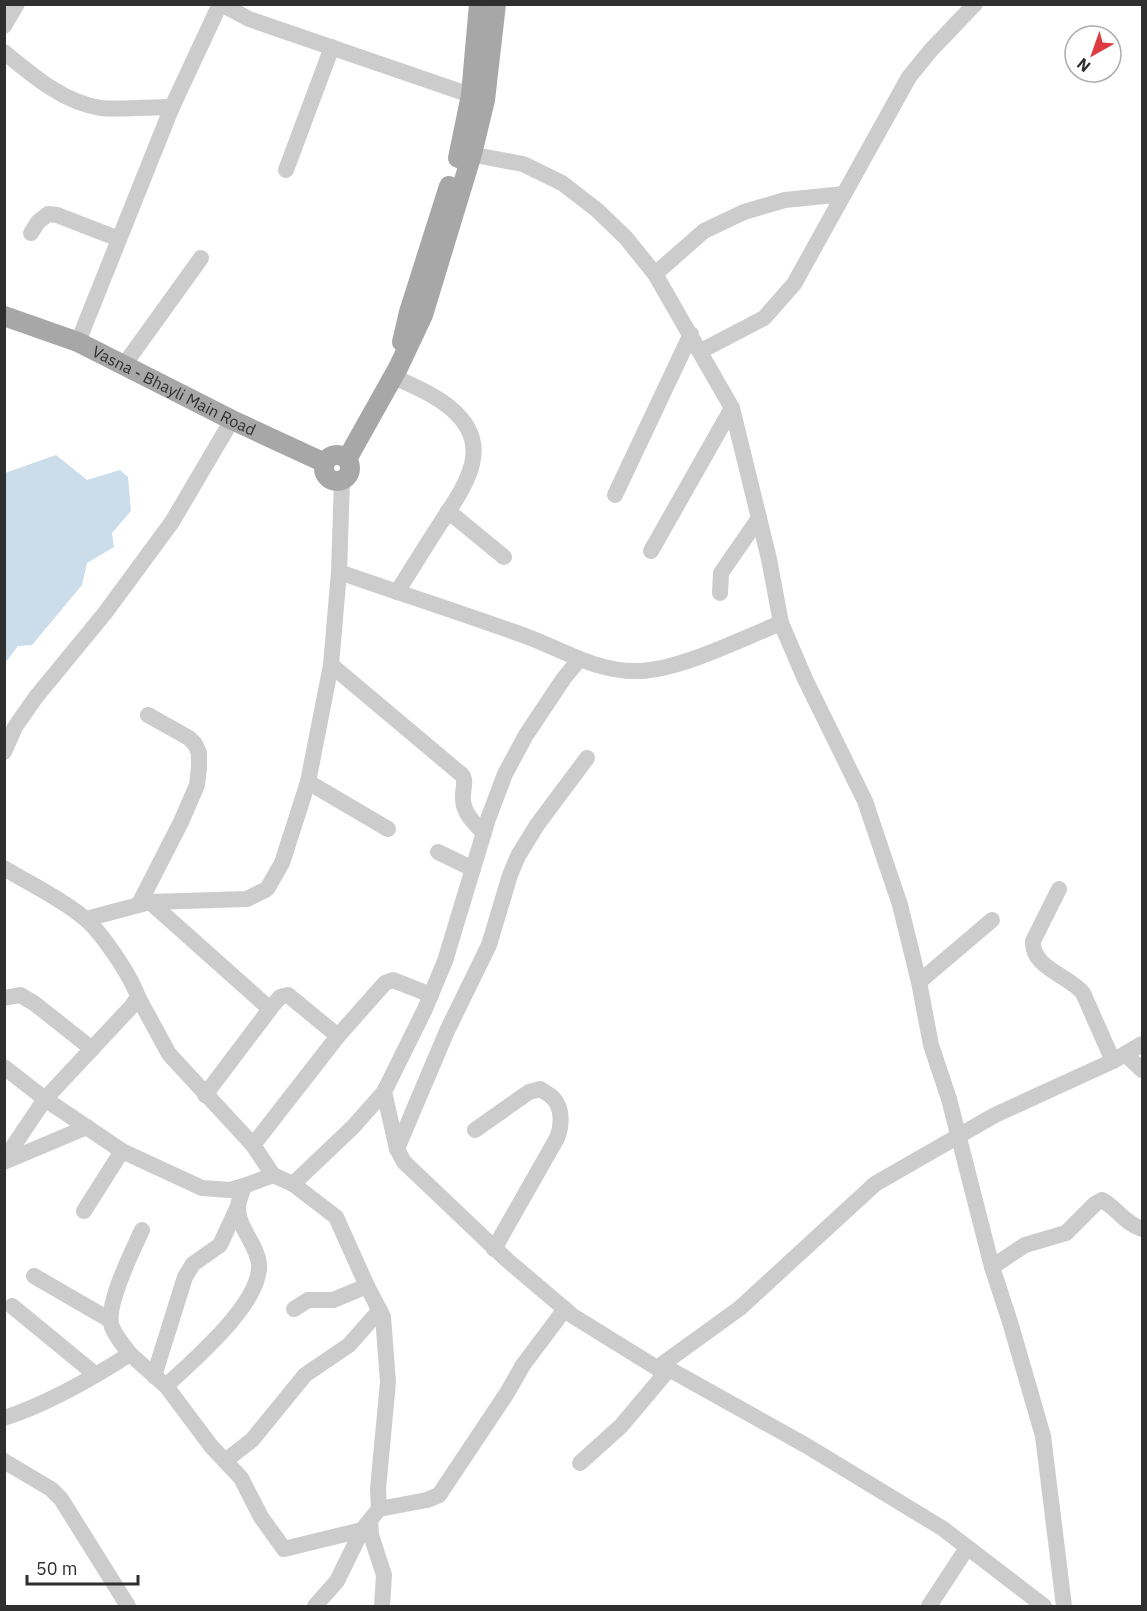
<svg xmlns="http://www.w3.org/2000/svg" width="1147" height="1611" viewBox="0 0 1147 1611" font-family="'IBM Plex Sans',sans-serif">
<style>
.water{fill:#cbddea}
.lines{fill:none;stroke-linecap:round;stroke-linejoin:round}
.minor{stroke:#ccc;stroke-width:16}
.major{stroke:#a7a7a7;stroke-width:20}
.labels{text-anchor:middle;stroke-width:6;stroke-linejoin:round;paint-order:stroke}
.street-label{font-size:16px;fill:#2f2f2f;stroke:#fff}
</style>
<rect width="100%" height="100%" fill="#fff"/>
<polygon class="water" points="56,455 87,480 120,470 128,477 131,511 112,533 114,547 87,563 82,585 32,645 18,646 5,663 5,473"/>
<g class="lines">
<g class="minor">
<polyline points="221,4 249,19 482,99"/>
<polyline points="4,26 17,4"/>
<path d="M4,52C32,75 64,103 101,108C124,110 149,107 172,107"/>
<polyline points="459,152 523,164 562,183 597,210 626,238 655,274 732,408 769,559 781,623 805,679 865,801 900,905 919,982 931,1045 949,1099 992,1267 1010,1322 1043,1436 1064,1606"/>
<polyline points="286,170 332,47"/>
<polyline points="31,233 38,222 48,214 57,215 119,239"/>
<polyline points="655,274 704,231 744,212 785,200 844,194"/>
<polyline points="78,342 172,107 220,4"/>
<polyline points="701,351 764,318 794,284 909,77 931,50 975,4"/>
<polyline points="124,365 201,258"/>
<path d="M393,377C428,391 484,416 472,464C467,484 455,501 444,518C428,542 413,567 397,592"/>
<polyline points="615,495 691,334"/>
<polyline points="448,511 504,557"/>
<polyline points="651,551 732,408"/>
<path d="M339,572C402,594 465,614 528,637C565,651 599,673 640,671C682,669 741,639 781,623"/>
<polyline points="720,593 721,573 759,518"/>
<path d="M331,665L462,775C467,782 462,790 463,799C463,813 475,824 484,833"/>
<polyline points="4,752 15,727 36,697 105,613 172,522 232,420"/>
<polyline points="308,782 388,829"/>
<polyline points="438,852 473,869"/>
<path d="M4,868C30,884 60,898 83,917C101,931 131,976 138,997L131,1007L45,1099L4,1160"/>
<path d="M1059,889L1033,941C1031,967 1069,976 1083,993L1113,1061"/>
<polyline points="150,902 270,1009 205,1095"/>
<polyline points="139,904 181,822 197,785 199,767 199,753 195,744 189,738 148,715"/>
<polyline points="86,919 150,902 247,899 267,889 282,863 308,782 331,665 339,572 342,481"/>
<polyline points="919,982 992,920"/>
<polyline points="138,997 169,1054 253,1145 273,1175 293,1184 353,1127 384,1092 425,1009 445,961 488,819 505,774 526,735 564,678 579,660"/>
<polyline points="4,998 20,995 34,1003 92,1049"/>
<polyline points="270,1009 280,997 288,995 338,1036"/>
<polyline points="1125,1054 1142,1070"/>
<polyline points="4,1067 45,1099 122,1151 202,1188 230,1190 244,1186"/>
<polyline points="384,1092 397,1149 404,1162 507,1260 573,1316 657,1368 669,1369 807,1446 942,1528 1044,1606"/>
<path d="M475,1130L529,1092L540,1089C543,1091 549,1094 552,1097C563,1107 562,1126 557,1138L494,1249"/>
<polyline points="253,1145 338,1036 385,983 393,980 431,995"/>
<polyline points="397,1149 447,1031 489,945 510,875 518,856 537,825 587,758"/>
<polyline points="4,1162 87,1127"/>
<polyline points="84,1211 122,1151"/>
<path d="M992,1267L1025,1245L1066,1233L1095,1204L1102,1200C1118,1209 1123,1222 1142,1229"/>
<polyline points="34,1276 110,1320"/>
<polyline points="12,1306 96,1375"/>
<polyline points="294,1309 308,1300 333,1300 367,1286"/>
<path d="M130,1354C124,1346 116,1337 112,1327C104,1307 133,1250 142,1230"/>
<polyline points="657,1368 740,1308 875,1184 995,1115 1113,1061 1142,1044"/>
<polyline points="154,1376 185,1277 193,1264 220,1245 238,1206"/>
<path d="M166,1386C192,1361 262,1303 259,1264C257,1244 238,1228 238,1208C238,1201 242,1193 244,1186L273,1175"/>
<path d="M4,1418C48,1404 91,1379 130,1354L166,1386L211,1446L241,1478L261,1517L284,1549L362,1530L379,1509L378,1489L388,1382L383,1317L367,1286L336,1217L293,1184"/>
<polyline points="4,1461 51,1489 61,1499 128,1606"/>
<polyline points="225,1461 252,1440 305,1375 349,1345 380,1310"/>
<polyline points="580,1463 621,1426 669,1369"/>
<polyline points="379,1509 427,1500 439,1495 507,1393 523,1365 565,1309"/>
<polyline points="370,1521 371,1535 384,1575 382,1606"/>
<polyline points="315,1606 337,1581 362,1530"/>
<polyline points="929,1606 967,1548"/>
</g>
<g class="major">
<polyline points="458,158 471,95 479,4"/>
<path id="s1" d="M4,316L78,342L232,420L325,463"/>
<polyline points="402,342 409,312 449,186"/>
<circle cx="337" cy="468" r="13"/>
<polyline points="347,459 398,368 423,315 472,154 485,100 496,4"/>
</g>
</g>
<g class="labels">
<g class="street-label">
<text dy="6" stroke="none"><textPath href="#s1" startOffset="186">Vasna - Bhayli Main Road</textPath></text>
</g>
</g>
<rect width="1147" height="1611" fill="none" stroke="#2f2f2f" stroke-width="12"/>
<g transform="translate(1093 54) rotate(220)"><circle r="28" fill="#ffffff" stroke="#acacac" stroke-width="1.5"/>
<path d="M0-4.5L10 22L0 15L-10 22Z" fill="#dd3a41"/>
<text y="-9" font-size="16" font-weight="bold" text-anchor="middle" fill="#2f2f2f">N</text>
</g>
<path d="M27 1575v9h111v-9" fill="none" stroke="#2f2f2f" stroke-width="3"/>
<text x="36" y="1575" font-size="18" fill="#2f2f2f" stroke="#ffffff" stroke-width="4.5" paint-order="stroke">50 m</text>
</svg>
